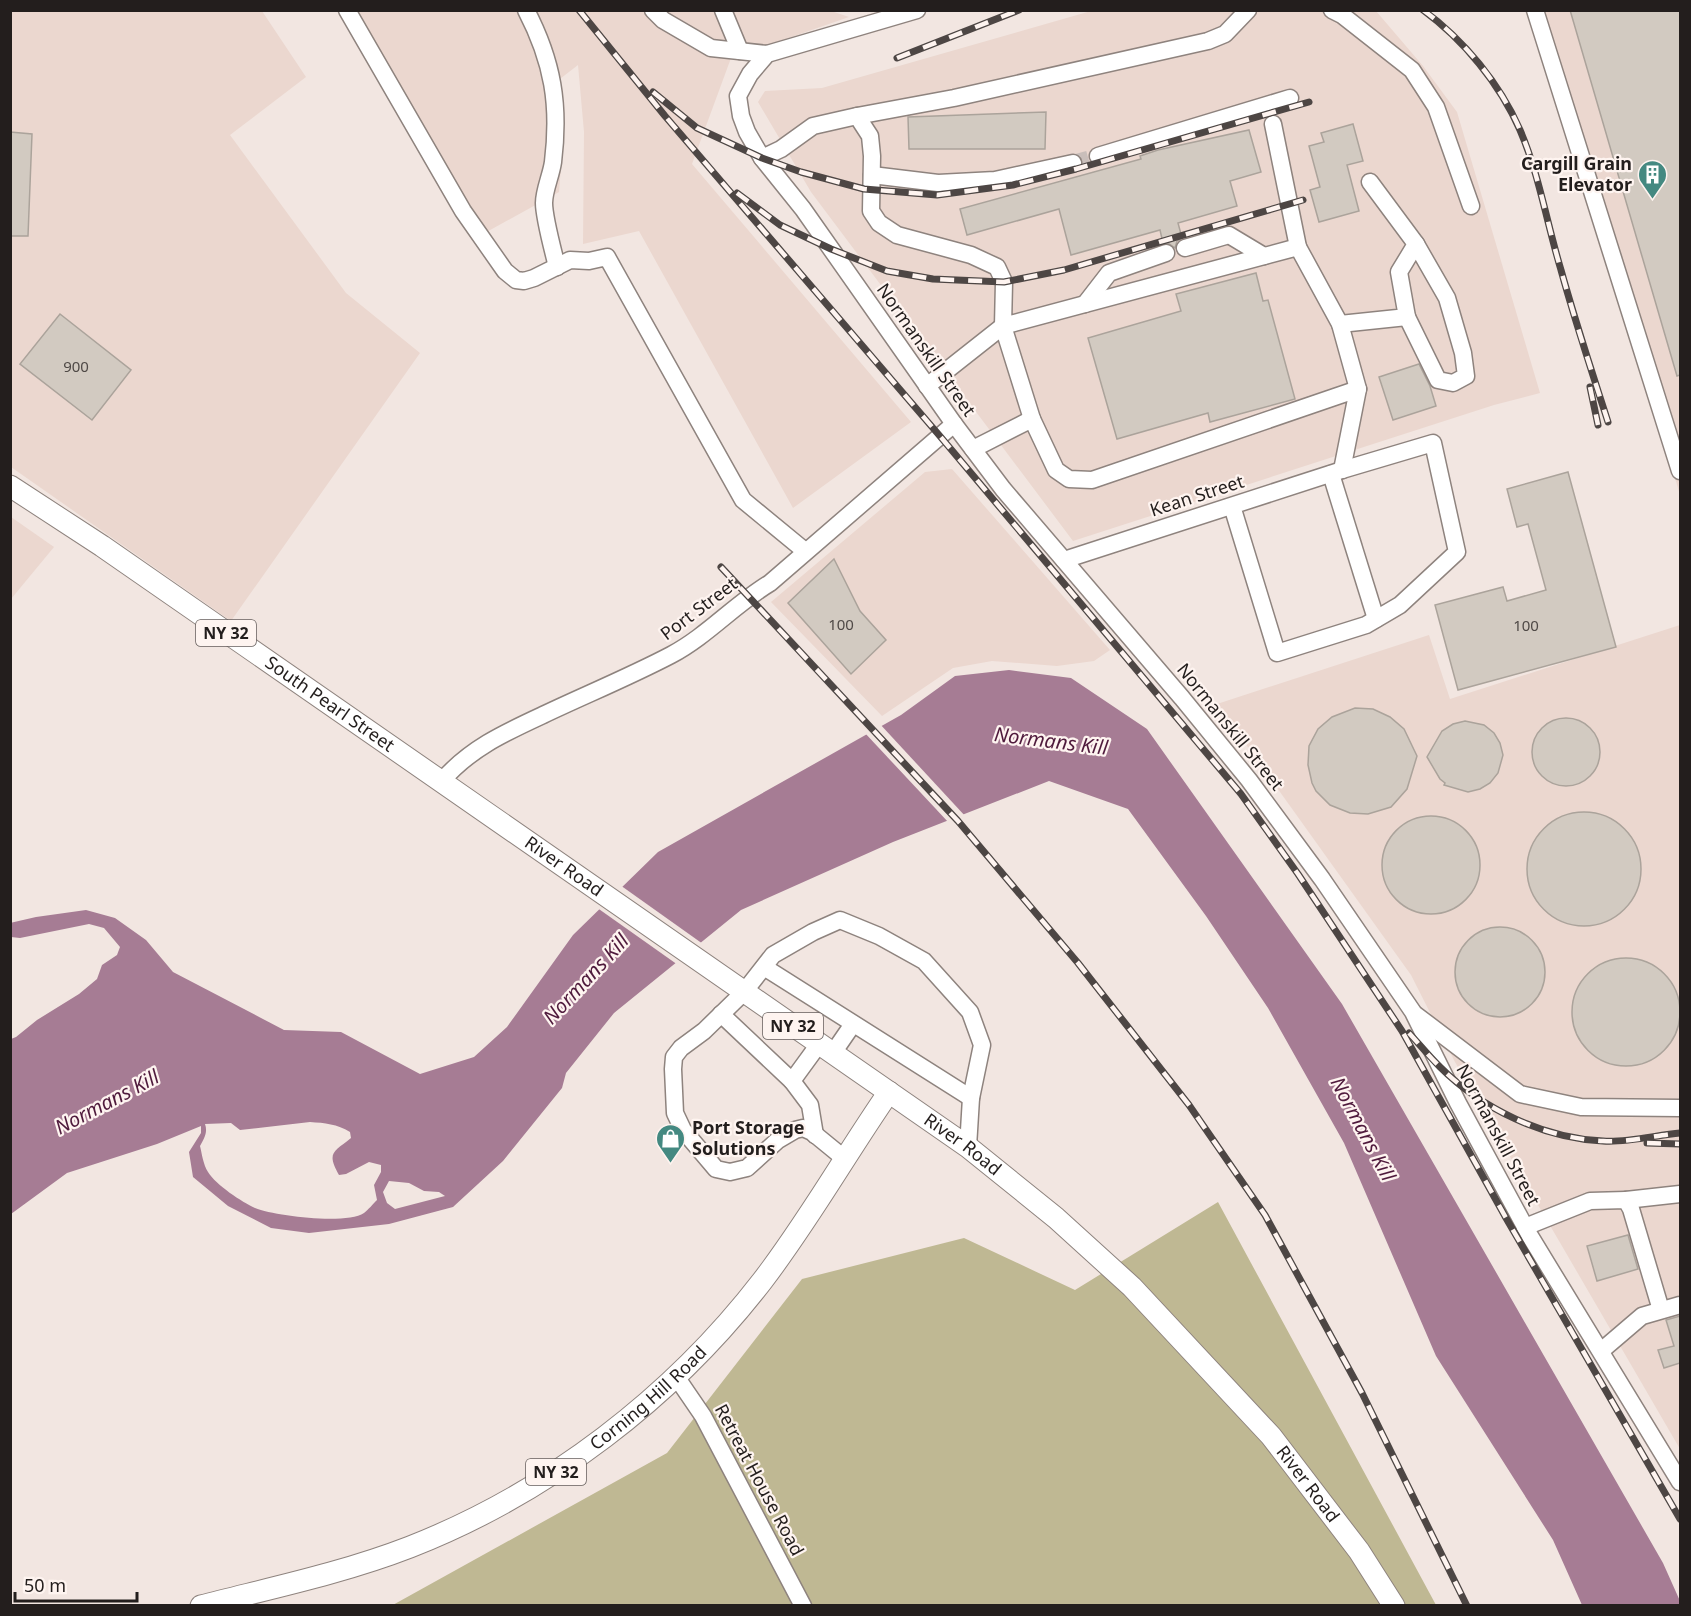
<svg xmlns="http://www.w3.org/2000/svg" width="1691" height="1616" viewBox="0 0 1691 1616" font-family="'Noto Sans',sans-serif">
<style>
.built{fill:#ebd7cf}
.green{fill:#bfb893}
.water{fill:#a67c94;fill-rule:evenodd}
.pier{fill:#f2e6e1}
.building{fill:#d2cac1;stroke:#aba39b;stroke-width:1.5}
.lines{fill:none;stroke-linecap:round;stroke-linejoin:round}
.minor-tunnel{stroke:#c9beba;stroke-width:16;stroke-dasharray:16 8;stroke-linecap:butt}
.minor-casing{stroke:#8e837e;stroke-width:19}
.major-casing{stroke:#8e837e;stroke-width:23}
.minor{stroke:#fff;stroke-width:16}
.major{stroke:#fff;stroke-width:21}
.rail-casing{stroke:#4d4644;stroke-width:7}
.rail{stroke:#fef4f0;stroke-width:4.5;stroke-dasharray:14;stroke-linecap:butt}
.labels{text-anchor:middle;stroke-width:4.5;stroke-linejoin:round;paint-order:stroke}
.number-label{font-size:15px;fill:#4f4946}
.shield{fill:#fef4f0;stroke:#655e5c;stroke-width:1.5}
.shield-label{font-size:16px;font-weight:bold;fill:#231e1d}
.poi-label{font-size:18px;font-weight:bold;fill:#231e1d;stroke:#fef4f0;text-anchor:end}
.street-label{font-size:18px;fill:#231e1d;stroke:#fef4f0}
.water-label{font-size:20px;font-style:italic;fill:#4f1a3c;stroke:#fef4f0}
</style>
<rect width="100%" height="100%" fill="#f2e6e1"/>
<g class="built">
<polygon points="828,10 849,17 731,58 692,164 911,422 793,508 639,231 583,244 584,132 578,65 556,82 563,141 559,192 483,234 354,11"/>
<polygon points="11,11 262,11 306,77 230,135 346,293 420,353 231,621 11,467"/>
<polygon points="1091,11 1376,11 1423,66 1457,112 1540,393 1494,405 1073,541 811,192 758,102 765,91 822,88"/>
<polygon points="1538,11 1680,11 1680,495"/>
<polygon points="952,469 1110,650 1094,661 1057,666 992,661 953,668 882,716 771,602 925,472"/>
<polygon points="11,517 54,547 11,599"/>
<polygon points="1680,625 1680,1449 1455,1062 1411,975 1217,704 1429,635 1450,699"/>
</g>
<polygon class="green" points="1218,1202 1436,1605 391,1606 667,1453 802,1279 964,1238 1075,1290"/>
<path class="water" d="M1009,670L1071,678L1147,729L1342,1004L1663,1563L1680,1601V1605H1582L1553,1540L1436,1356L1344,1143L1268,1008L1206,916L1128,809L1049,781L893,842L741,910L614,1013L566,1073L562,1088L503,1161L453,1207L389,1224L309,1233L271,1228L228,1206L193,1177L189,1152L201,1133V1126L157,1144L67,1173L11,1214V1039L16,1037L37,1020L79,994L97,979L102,965L117,955L120,947L104,928L89,924L20,938L11,937L10,923L36,917L86,910L115,918L146,940L173,972L284,1030L341,1032L420,1074L474,1057L507,1027L573,935L658,852L901,715L955,676ZM310,1122C325,1123 337,1124 350,1132L351,1138C334,1152 326,1152 339,1175L346,1174L369,1162L381,1165V1172L374,1185L377,1200C373,1204 368,1210 364,1213C346,1225 275,1216 255,1208C242,1202 216,1185 208,1172C203,1164 202,1154 200,1146C204,1139 208,1132 205,1124L231,1123L240,1130ZM389,1181L409,1183L424,1191L439,1192L445,1196L395,1209L387,1203L383,1192Z"/>
<g class="pier">
<polygon points="879,723 966,817 949,823 864,732"/>
<polygon points="620,885 703,944 678,965 596,907"/>
</g>
<g class="building">
<polygon points="1570,10 1680,10 1680,375 1677,376"/>
<polygon points="1046,112 1045,149 909,149 908,117"/>
<polygon points="1353,124 1363,161 1347,165 1359,211 1319,222 1310,190 1320,187 1309,146 1324,142 1321,133"/>
<polygon points="1249,130 1261,172 1230,181 1237,206 1178,223 1182,238 1177,241 1175,248 1168,243 1163,243 1160,230 1071,255 1059,209 967,235 960,209 1141,159 1140,156 1158,150"/>
<polygon points="10,132 32,134 28,236 10,236"/>
<polygon points="1256,273 1263,301 1268,300 1295,399 1210,422 1208,413 1117,439 1088,338 1181,311 1176,294"/>
<polygon points="60,314 131,370 92,420 20,364"/>
<polygon points="1419,364 1430,386 1436,406 1393,420 1379,377"/>
<polygon points="1568,472 1616,647 1458,690 1435,605 1503,587 1507,601 1546,590 1528,524 1517,527 1507,489"/>
<polygon points="834,559 860,611 886,640 851,674 788,603"/>
<polygon points="1355,708 1373,709 1390,717 1404,729 1417,756 1407,789 1391,807 1368,814 1350,813 1330,805 1316,791 1312,783 1308,765 1309,746 1318,729 1332,717"/>
<circle cx="1566" cy="752" r="34"/>
<polygon points="1465,721 1484,725 1494,733 1500,743 1503,755 1498,773 1490,783 1480,789 1468,792 1444,785 1445,783 1440,779 1427,757 1442,731 1453,724"/>
<circle cx="1584" cy="869" r="57"/>
<circle cx="1431" cy="865" r="49"/>
<circle cx="1500" cy="972" r="45"/>
<circle cx="1626" cy="1012" r="54"/>
<polygon points="1628,1235 1638,1269 1597,1281 1587,1246"/>
<polygon points="1680,1316 1680,1363 1664,1368 1658,1350 1674,1346 1666,1320"/>
</g>
<g class="lines">
<polyline class="minor-tunnel" points="1073,163 1098,156"/>
<defs>
<g id="minor">
<polyline points="347,10 463,211 505,271 516,280 524,281 534,278 570,260 589,261 607,257 743,500 805,551"/>
<path d="M526,10C553,62 560,105 553,162C551,176 544,190 544,203C544,218 553,250 557,267"/>
<polyline points="653,10 663,20 711,48 767,54"/>
<polyline points="723,10 740,51"/>
<polyline points="917,10 767,54 750,74 738,96 741,116 747,132 762,158 803,209 954,424 1003,489 1182,698 1249,780 1322,879 1413,1012 1458,1103 1530,1236 1680,1482"/>
<polyline points="1332,10 1342,15 1412,70 1436,107 1471,206"/>
<polyline points="1535,10 1680,471"/>
<polyline points="857,116 954,98 1208,41 1225,34 1248,10"/>
<polyline points="1273,124 1298,247"/>
<polyline points="1098,156 1290,98"/>
<polyline points="762,158 781,149 813,126 857,116 870,136 872,156 871,211 879,223 897,235 971,255 997,267 1004,282 1003,326 1298,247 1340,324 1358,389"/>
<polyline points="872,175 938,183 995,180 1073,163"/>
<polyline points="1185,248 1229,235 1264,256"/>
<polyline points="1085,304 1109,273 1166,253"/>
<polyline points="1407,317 1438,380 1453,383 1466,376 1463,353 1447,298 1416,244"/>
<polyline points="1340,324 1407,317 1399,272 1416,244 1370,182"/>
<polyline points="927,386 1003,326 1032,419"/>
<polyline points="973,449 1032,419 1056,470 1069,479 1092,480 1358,389 1342,470"/>
<polyline points="1331,474 1376,619"/>
<polyline points="1064,560 1342,470 1433,443 1457,552 1400,605 1366,625 1277,653 1232,506"/>
<path d="M441,782C469,749 504,733 543,715C585,695 629,677 671,655C707,636 735,604 770,583L954,424"/>
<polyline points="764,967 971,1098"/>
<polyline points="721,1014 792,1081 819,1044"/>
<polyline points="1416,1015 1520,1094 1581,1107 1680,1108"/>
<polyline points="833,1053 853,1024"/>
<polyline points="792,1081 810,1105 815,1135"/>
<polyline points="845,1159 812,1132 803,1128 795,1130 778,1140 747,1168 730,1172 716,1169 683,1130 675,1113 673,1069 674,1057 681,1048 704,1031 744,992 773,955 813,932 840,920 879,936 924,961 970,1012 982,1045 971,1098 968,1147"/>
<polyline points="1626,1200 1680,1194"/>
<polyline points="1525,1227 1590,1201 1626,1200 1631,1209 1661,1310"/>
<polyline points="1601,1351 1642,1316 1680,1305"/>
<polyline points="675,1375 703,1416 803,1606"/>
</g>
<g id="major">
<path id="s1" d="M10,486L102,546L968,1147L1056,1218L1132,1287L1271,1436L1359,1551L1394,1606"/>
<path id="s2" d="M201,1606C271,1588 343,1573 410,1547C548,1493 673,1397 763,1280C809,1220 846,1154 889,1092"/>
</g>
</defs>
<use href="#minor" class="minor-casing"/>
<use href="#major" class="major-casing"/>
<use href="#minor" class="minor"/>
<use href="#major" class="major"/>
<defs>
<g id="rail">
<polyline points="579,10 665,116 939,435 1241,794 1298,874 1402,1031 1506,1218 1680,1519"/>
<path d="M1423,10C1464,40 1500,84 1520,130C1539,174 1547,224 1561,270C1575,321 1592,372 1608,422"/>
<polyline points="897,58 1019,10"/>
<polyline points="653,92 697,128 762,158 801,172 864,189 937,195 1013,185 1076,169 1309,102"/>
<polyline points="737,193 780,225 831,249 887,271 933,279 1004,282 1064,270 1303,200"/>
<polyline points="1590,387 1598,425"/>
<polyline points="721,567 958,821 1078,963 1189,1105 1265,1215 1362,1393 1467,1606"/>
<path d="M1409,1033C1419,1044 1429,1056 1440,1067C1482,1109 1543,1138 1603,1141C1626,1143 1657,1135 1680,1133"/>
<polyline points="1647,1143 1680,1144"/>
</g>
</defs>
<use href="#rail" class="rail-casing"/>
<use href="#rail" class="rail"/>
</g>
<defs>
<symbol id="building-pin" viewBox="-11 -11 22 30"><path d="M0 17L-7.5 6A9.5 9.5 0 1 1 7.5 6Z" fill="#448981" stroke="#fef4f0"/><path d="M-4-6H4V6H1V3H-1V6H-4ZM-2.5-4.3h1.7v1.8h-1.7ZM.8-4.3h1.7v1.8H.8ZM-2.5-1h1.7V.8h-1.7ZM.8-1h1.7V.8H.8Z" fill="#fff"/></symbol>
<symbol id="shop-pin" viewBox="-11 -11 22 30"><path d="M0 17L-7.5 6A9.5 9.5 0 1 1 7.5 6Z" fill="#448981" stroke="#fef4f0"/><path d="M-5-2.5h2.3a2.7 3.5 0 0 1 5.4 0H5L5.5 6h-11ZM-1.5-2.5h3a1.5 2.3 0 0 0-3 0Z" fill="#fff"/></symbol>
</defs>
<g fill-rule="evenodd">
<use href="#building-pin" x="1636" y="158" width="33" height="45"/>
<use href="#shop-pin" x="654" y="1122" width="33" height="45"/>
</g>
<g class="labels">
<g class="number-label">
<text x="76" y="372">900</text>
<text x="841" y="630">100</text>
<text x="1526" y="631">100</text>
</g>
<g class="shield">
<rect x="196" y="620" width="60" height="26" rx="4.5"/>
<rect x="763" y="1013" width="60" height="26" rx="4.5"/>
<rect x="526" y="1459" width="60" height="26" rx="4.5"/>
</g>
<g class="shield-label">
<text x="226" y="639">NY 32</text>
<text x="793" y="1032">NY 32</text>
<text x="556" y="1478">NY 32</text>
</g>
<g class="poi-label">
<text x="1632" y="170">Cargill Grain<tspan x="1632" dy="21">Elevator</tspan></text>
<text x="692" y="1134" text-anchor="start">Port Storage<tspan x="692" dy="21">Solutions</tspan></text>
</g>
<g class="street-label">
<text transform="translate(926 350) rotate(55)" y="6">Normanskill Street</text>
<text transform="translate(1197 496) rotate(-18)" y="6">Kean Street</text>
<text transform="translate(699 609) rotate(-37)" y="6">Port Street</text>
<text dy="6" stroke="none"><textPath href="#s1" startOffset="387">South Pearl Street</textPath></text>
<text transform="translate(1230 727) rotate(51)" y="6">Normanskill Street</text>
<text dy="6" stroke="none"><textPath href="#s1" startOffset="672">River Road</textPath></text>
<text transform="translate(1498 1135) rotate(62)" y="6">Normanskill Street</text>
<text dy="6" stroke="none"><textPath href="#s1" startOffset="1158">River Road</textPath></text>
<text dy="6" stroke="none"><textPath href="#s2" startOffset="500">Corning Hill Road</textPath></text>
<text transform="translate(759 1480) rotate(62)" y="6">Retreat House Road</text>
<text dy="6" stroke="none"><textPath href="#s1" startOffset="1644">River Road</textPath></text>
</g>
<g class="water-label">
<text transform="translate(1051 741) rotate(7)" y="7">Normans Kill</text>
<text transform="translate(586 979) rotate(-47)" y="7">Normans Kill</text>
<text transform="translate(107 1102) rotate(-28)" y="7">Normans Kill</text>
<text transform="translate(1363 1129) rotate(62)" y="7">Normans Kill</text>
</g>
</g>
<rect width="1691" height="1616" fill="none" stroke="#231e1d" stroke-width="24"/>
<path d="M15 1592v9h122v-9" fill="none" stroke="#231e1d" stroke-width="3"/>
<text x="24" y="1592" font-size="18" fill="#231e1d" stroke="#fef4f0" stroke-width="4.5" paint-order="stroke">50 m</text>
</svg>
